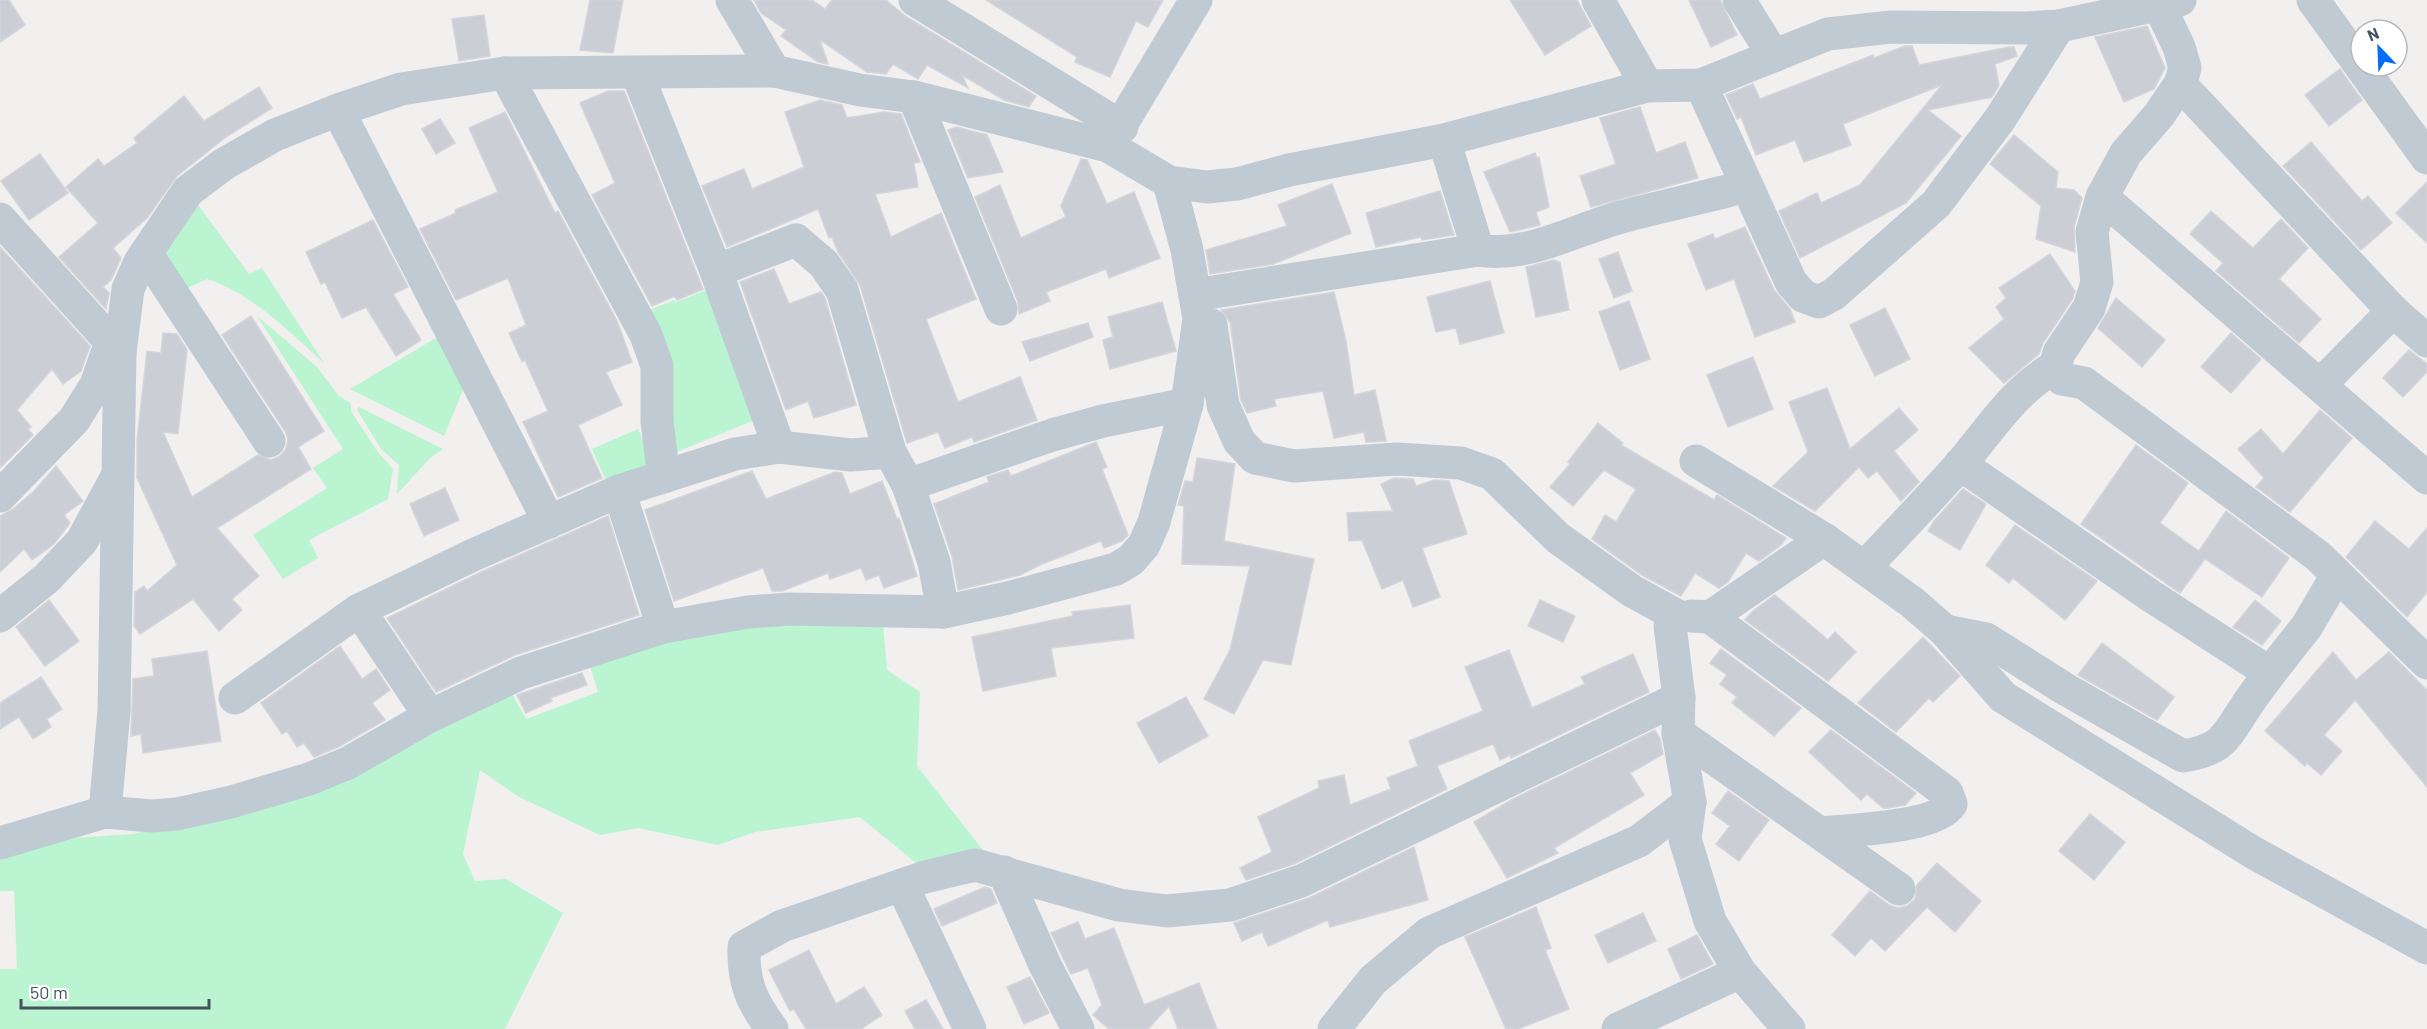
<svg xmlns="http://www.w3.org/2000/svg" width="2427" height="1029" viewBox="0 0 2427 1029" font-family="Barlow,sans-serif">
<style>
.green{fill:#baf4d1}
.building{fill:#cbced5;stroke:#d3d5dc;stroke-width:1.5}
.lines{fill:none;stroke-linecap:round;stroke-linejoin:round}
.minor{stroke:#bfcad3;stroke-width:33}
</style>
<rect width="100%" height="100%" fill="#f2efef"/>
<g class="green">
<path d="M193,198L249,274L262,268L324,363C289,332 253,294 207,279L185,289L157,250Z"/>
<polygon points="712,288 757,419 667,456 642,313 674,300 676,302"/>
<polygon points="257,316 317,367 338,395 351,404 351,411 377,451 393,469 388,499 309,540 318,558 283,579 253,535 327,488 313,468 343,449"/>
<polygon points="446,332 469,375 444,436 350,389"/>
<polygon points="359,407 443,449 430,458 397,494 399,465 381,449 357,410"/>
<polygon points="638,429 653,465 608,485 592,449"/>
<polygon points="883,623 887,670 920,692 917,766 986,854 922,868 860,817 755,832 718,845 638,828 600,835 519,797 480,770 463,854 475,881 506,879 563,913 505,1029 0,1029 0,969 17,969 14,891 0,891 0,856 59,839 133,834 255,805 510,690 526,719 598,692 590,666 688,634 749,626"/>
</g>
<g class="building">
<polygon points="0,0 9,0 25,25 0,42"/>
<polygon points="590,0 623,0 613,53 580,50"/>
<polygon points="754,0 812,0 825,9 832,0 886,0 905,16 1036,96 1029,107 1004,100 962,75 968,88 927,65 918,79 893,64 886,74 867,72 820,40 828,64 818,62 781,36 786,30 761,13"/>
<polygon points="986,0 1163,0 1148,27 1136,21 1110,77 1075,62 1077,57"/>
<polygon points="1510,0 1577,0 1591,26 1545,55"/>
<polygon points="1689,0 1720,0 1737,35 1711,47"/>
<polygon points="484,15 490,56 459,61 452,19"/>
<polygon points="2147,26 2165,68 2154,89 2124,102 2095,37"/>
<polygon points="1905,46 1912,46 1919,65 2009,47 2014,47 2017,56 1995,64 1999,85 1992,97 1928,110 1961,136 1906,203 1800,258 1779,211 1817,193 1821,203 1860,185 1942,85 1843,124 1851,145 1804,162 1795,140 1756,155 1741,117 1737,119 1726,95 1753,84 1760,99 1873,55 1874,58"/>
<polygon points="2340,69 2362,100 2329,126 2305,95"/>
<polygon points="259,87 272,108 226,137 177,176 147,218 113,248 121,258 111,280 103,287 109,293 106,309 59,257 98,223 66,187 98,159 104,166 137,143 134,138 184,96 204,121"/>
<polygon points="608,91 624,91 703,289 677,300 675,296 652,306 592,195 615,183 580,103"/>
<polygon points="820,100 842,105 847,118 884,112 901,114 920,162 914,163 918,187 875,194 891,237 941,213 976,299 926,319 958,402 1020,377 1037,420 974,442 972,437 945,448 938,432 907,443 860,285 838,252 832,237 829,238 818,209 727,247 702,186 744,169 752,189 804,167 785,112"/>
<polygon points="1640,107 1656,153 1685,142 1698,178 1591,207 1580,176 1616,164 1600,118"/>
<polygon points="505,112 555,213 558,211 617,321 632,362 606,372 622,405 578,425 602,478 558,497 523,422 548,411 525,360 522,362 509,333 526,325 508,278 456,300 420,229 456,213 455,210 498,192 469,128"/>
<polygon points="440,119 455,143 436,154 422,129"/>
<polygon points="956,127 987,135 1003,172 968,178 948,130"/>
<polygon points="2014,135 2058,172 2056,188 2074,190 2082,198 2074,227 2075,252 2036,239 2041,206 1990,164"/>
<polygon points="2311,142 2362,201 2368,196 2392,223 2361,250 2283,166"/>
<polygon points="1535,153 1537,158 1539,157 1549,207 1536,212 1540,225 1510,232 1484,172"/>
<polygon points="40,154 68,193 29,220 1,181"/>
<polygon points="1081,159 1087,160 1107,204 1134,192 1160,258 1109,278 1106,269 1046,292 1050,301 1019,314 1018,302 975,197 1000,185 1021,238 1066,217 1061,206"/>
<polygon points="2427,182 2427,243 2396,213"/>
<polygon points="1332,184 1351,233 1273,264 1210,274 1206,250 1287,226 1278,205"/>
<polygon points="1440,191 1454,235 1422,240 1421,237 1376,247 1366,213"/>
<polygon points="2211,211 2253,248 2281,219 2308,248 2279,279 2321,319 2299,343 2216,271 2223,263 2190,234"/>
<polygon points="373,220 408,287 393,294 421,340 396,356 366,307 342,318 325,282 321,284 306,252"/>
<polygon points="1745,227 1774,290 1790,309 1795,322 1755,337 1734,279 1706,290 1688,244 1713,234 1715,239"/>
<polygon points="0,247 90,346 81,371 63,384 52,369 17,410 31,427 28,429 33,435 0,468"/>
<polygon points="1618,252 1632,291 1614,298 1599,259"/>
<polygon points="2050,254 2075,291 2072,300 2043,343 2039,354 2004,383 1969,348 2004,319 1996,307 2006,298 1999,288"/>
<polygon points="1553,260 1560,262 1569,310 1536,317 1526,267"/>
<polygon points="774,269 789,304 821,292 825,298 856,405 814,418 808,401 786,410 740,282"/>
<polygon points="1490,281 1504,333 1460,344 1456,328 1436,332 1427,297"/>
<polygon points="1334,292 1346,341 1354,395 1375,390 1386,441 1366,442 1364,432 1334,438 1323,391 1274,399 1276,406 1247,413 1241,400 1230,322 1221,310"/>
<polygon points="2116,298 2165,340 2142,367 2098,328"/>
<polygon points="1629,301 1650,359 1620,370 1599,312"/>
<polygon points="1162,302 1176,351 1110,369 1103,340 1113,337 1108,317"/>
<polygon points="1885,308 1910,359 1875,376 1850,325"/>
<polygon points="251,316 324,431 298,447 311,469 217,528 259,576 232,599 242,610 219,631 193,599 140,634 134,626 135,592 144,586 147,591 177,565 137,478 137,440 147,351 161,353 163,333 177,334 187,350 178,434 163,432 192,497 258,455 271,460 280,456 286,449 288,439 285,431 222,335"/>
<polygon points="1088,323 1093,337 1030,361 1022,342"/>
<polygon points="2231,333 2261,359 2231,393 2201,367"/>
<polygon points="2409,350 2427,364 2427,372 2403,397 2383,378"/>
<polygon points="1753,357 1773,409 1728,427 1707,375"/>
<polygon points="1827,388 1850,449 1899,408 1918,430 1894,451 1919,482 1901,501 1877,471 1868,478 1859,467 1815,511 1773,486 1808,452 1789,402"/>
<polygon points="2320,410 2352,438 2290,512 2256,487 2264,478 2238,449 2261,429 2283,454"/>
<polygon points="1598,423 1623,443 1621,445 1714,500 1717,495 1786,538 1781,545 1759,561 1746,553 1728,582 1719,588 1695,573 1681,596 1642,575 1592,539 1605,515 1616,522 1636,489 1604,470 1573,506 1550,487 1570,464 1568,462"/>
<polygon points="1096,442 1107,467 1102,469 1128,535 1122,541 1104,548 1101,541 1042,564 1020,575 958,590 952,556 934,504 989,482 987,477 1008,470 1011,476"/>
<polygon points="2136,445 2188,483 2160,523 2199,551 2226,511 2289,558 2262,597 2205,559 2180,593 2081,524"/>
<polygon points="1197,458 1235,464 1224,541 1314,559 1291,665 1263,660 1234,714 1204,699 1230,650 1250,566 1182,564 1184,506 1178,505 1185,481 1193,482"/>
<polygon points="56,466 83,501 64,515 70,523 54,544 32,560 24,549 0,572 0,516 13,509 34,491"/>
<polygon points="752,471 766,499 835,472 842,473 850,494 882,481 897,519 899,518 917,576 884,588 879,575 866,580 861,568 830,579 828,573 782,591 772,591 763,568 674,601 645,510"/>
<polygon points="1394,478 1413,479 1416,486 1434,480 1449,481 1467,534 1422,548 1440,597 1413,607 1403,580 1382,589 1362,540 1349,541 1347,513 1393,511 1381,484"/>
<polygon points="445,488 459,520 424,536 410,504"/>
<polygon points="1963,489 1986,504 1960,550 1928,531 1934,521"/>
<polygon points="608,516 639,615 515,655 436,692 387,618 481,572"/>
<polygon points="2375,521 2409,549 2427,528 2427,592 2407,617 2346,557"/>
<polygon points="2015,525 2097,581 2065,620 2013,578 2009,583 1986,565"/>
<polygon points="1775,595 1828,640 1835,632 1856,652 1828,681 1745,620 1754,610"/>
<polygon points="49,600 79,641 45,666 16,627"/>
<polygon points="1540,600 1575,616 1563,642 1528,626"/>
<polygon points="2255,600 2281,621 2262,645 2233,627"/>
<polygon points="1130,605 1134,638 1051,648 1056,676 983,691 972,637 1073,616 1072,612"/>
<polygon points="1923,637 1960,676 1933,702 1929,698 1896,732 1858,703"/>
<polygon points="2102,643 2174,697 2157,720 2078,675"/>
<polygon points="340,646 362,679 376,669 390,690 372,703 385,720 340,746 314,757 304,743 297,747 287,731 282,734 261,703"/>
<polygon points="1721,649 1801,708 1774,736 1732,703 1737,697 1720,684 1727,675 1710,663"/>
<polygon points="1509,650 1532,708 1585,684 1581,677 1633,654 1649,692 1511,758 1510,755 1500,760 1493,744 1437,766 1447,789 1294,864 1246,880 1240,868 1272,852 1258,817 1319,788 1318,781 1344,775 1350,805 1391,789 1387,778 1418,766 1409,741 1483,711 1465,667"/>
<polygon points="207,651 221,741 143,753 141,734 131,736 133,679 154,676 152,659"/>
<polygon points="2333,652 2356,680 2389,652 2427,690 2427,787 2355,700 2324,735 2342,751 2321,775 2307,763 2305,766 2265,731"/>
<polygon points="582,673 587,685 550,698 552,701 526,713 517,695"/>
<polygon points="41,677 62,709 47,719 51,727 33,739 19,717 0,729 0,703"/>
<polygon points="1186,697 1208,736 1159,763 1137,723"/>
<polygon points="1655,730 1660,739 1663,754 1630,773 1644,795 1554,848 1558,853 1507,878 1474,822 1513,799"/>
<polygon points="1831,730 1916,793 1905,805 1888,808 1883,808 1867,794 1861,800 1809,752"/>
<polygon points="1728,791 1769,820 1739,861 1716,844 1730,826 1712,813"/>
<polygon points="2090,814 2125,842 2094,880 2059,851"/>
<polygon points="1414,847 1428,900 1330,927 1328,920 1268,946 1262,932 1242,941 1234,923 1309,898"/>
<polygon points="1937,863 1981,901 1955,932 1927,907 1885,951 1871,938 1855,956 1832,935 1870,891 1889,905 1898,908 1907,906 1915,899 1917,885"/>
<polygon points="985,887 991,889 997,903 942,926 934,909"/>
<polygon points="1536,907 1551,948 1545,950 1569,1009 1518,1029 1506,1029 1465,937"/>
<polygon points="1643,913 1656,941 1608,963 1595,935"/>
<polygon points="1078,922 1085,939 1114,928 1144,1005 1199,983 1217,1029 1178,1029 1169,1006 1148,1029 1109,1029 1093,1015 1102,1005 1088,968 1071,974 1051,933"/>
<polygon points="1697,935 1713,964 1681,979 1668,949"/>
<polygon points="809,950 836,1004 864,987 882,1015 861,1029 806,1029 794,1009 790,1011 769,970"/>
<polygon points="1030,977 1049,1013 1024,1024 1007,987"/>
<polygon points="926,1000 943,1029 915,1029 905,1011"/>
</g>
<g class="lines">
<g class="minor">
<polyline points="732,0 774,71 860,90 914,97 1108,146 1169,182 1207,187 1237,184 1289,170 1444,140 1647,86 1701,85 1828,34 1891,27 2025,28 2059,26 2180,0"/>
<polyline points="915,0 1122,127"/>
<polyline points="1598,0 1647,86"/>
<polyline points="1739,0 1774,56"/>
<polyline points="2313,0 2427,158"/>
<polyline points="2159,5 2179,47 2185,68 2180,84 2159,115 2126,153 2102,197 2092,232 2097,282 2089,308 2059,353 2055,367 2062,379 2084,383 2318,556 2427,663"/>
<polyline points="505,73 646,335 657,366 657,422 664,477"/>
<polyline points="637,73 716,271 779,447"/>
<polyline points="2180,84 2393,311 2427,341"/>
<polyline points="1701,85 1791,282 1803,296 1819,302 1834,294 1936,204 2000,119 2059,26"/>
<polyline points="914,97 1001,309"/>
<polyline points="338,110 549,522"/>
<path d="M1444,140L1478,250C1528,258 1574,230 1621,217C1663,206 1705,197 1747,186"/>
<polyline points="1109,145 1196,0"/>
<polyline points="2102,197 2427,478"/>
<polyline points="0,219 120,352"/>
<polyline points="146,253 269,441"/>
<polyline points="716,271 796,240 824,264 842,290 890,452 908,485 934,562 943,612"/>
<polyline points="1195,295 1478,250"/>
<polyline points="1200,320 1211,325 1223,405 1239,441 1255,458 1294,466 1397,459 1461,463 1492,474 1558,538 1632,591 1674,614 1670,626 1679,698 1678,733 1690,802 1685,839 1710,921 1740,972 1789,1029"/>
<polyline points="2320,385 2393,311"/>
<polyline points="1696,461 1824,539 1913,603 1945,631 2003,697 2254,853 2427,948"/>
<polyline points="1960,464 2151,596 2270,673 2307,626 2337,575"/>
<polyline points="908,485 1052,435 1103,421 1187,404"/>
<polyline points="619,491 663,627"/>
<polyline points="0,496 74,420 96,385 111,342"/>
<path d="M1864,568C1896,534 1928,500 1959,466C1989,431 2014,390 2055,367"/>
<polyline points="359,610 430,716"/>
<polyline points="0,616 47,578 82,541 115,480"/>
<polyline points="1691,616 1710,617 1824,539"/>
<path d="M1710,617L1947,793L1951,804C1936,828 1849,830 1820,833"/>
<path d="M1945,631L1986,639L2065,689L2183,756C2221,750 2224,740 2243,711C2251,698 2261,685 2270,673"/>
<polyline points="235,698 359,610 473,555 619,491 735,454 779,447 851,455 890,452"/>
<polyline points="1678,733 1899,889"/>
<polyline points="105,812 152,816 177,814 231,802 309,779 348,763 430,716 521,673 663,627 748,612 790,609 943,612 1008,598 1116,569 1131,560 1144,545 1154,522 1187,404 1199,319 1187,250 1169,182"/>
<polyline points="0,843 105,812 114,711 120,352 128,289 140,262 188,191 224,164 275,135 338,110 401,89 505,73 774,71"/>
<polyline points="1004,872 1045,965 1078,1029"/>
<polyline points="902,885 970,1029"/>
<path d="M772,1029C751,1001 743,982 744,947L782,926L925,877L975,865L1119,905L1167,911L1230,905L1301,881L1679,698"/>
<polyline points="1334,1029 1373,980 1429,933 1639,841 1690,802"/>
<polyline points="1618,1029 1740,972"/>
</g>
</g>
<g transform="translate(2379 48) rotate(337)"><circle r="28" fill="#ffffff" stroke="#b5babf" stroke-width="1.5"/>
<path d="M0-4.5L10 22L0 15L-10 22Z" fill="#056df6"/>
<text y="-9" font-size="16" font-weight="bold" text-anchor="middle" fill="#45535f">N</text>
</g>
<path d="M21 999v9h188v-9" fill="none" stroke="#45535f" stroke-width="3"/>
<text x="30" y="999" font-size="18" fill="#45535f" stroke="#ffffff" stroke-width="4.5" paint-order="stroke">50 m</text>
</svg>
